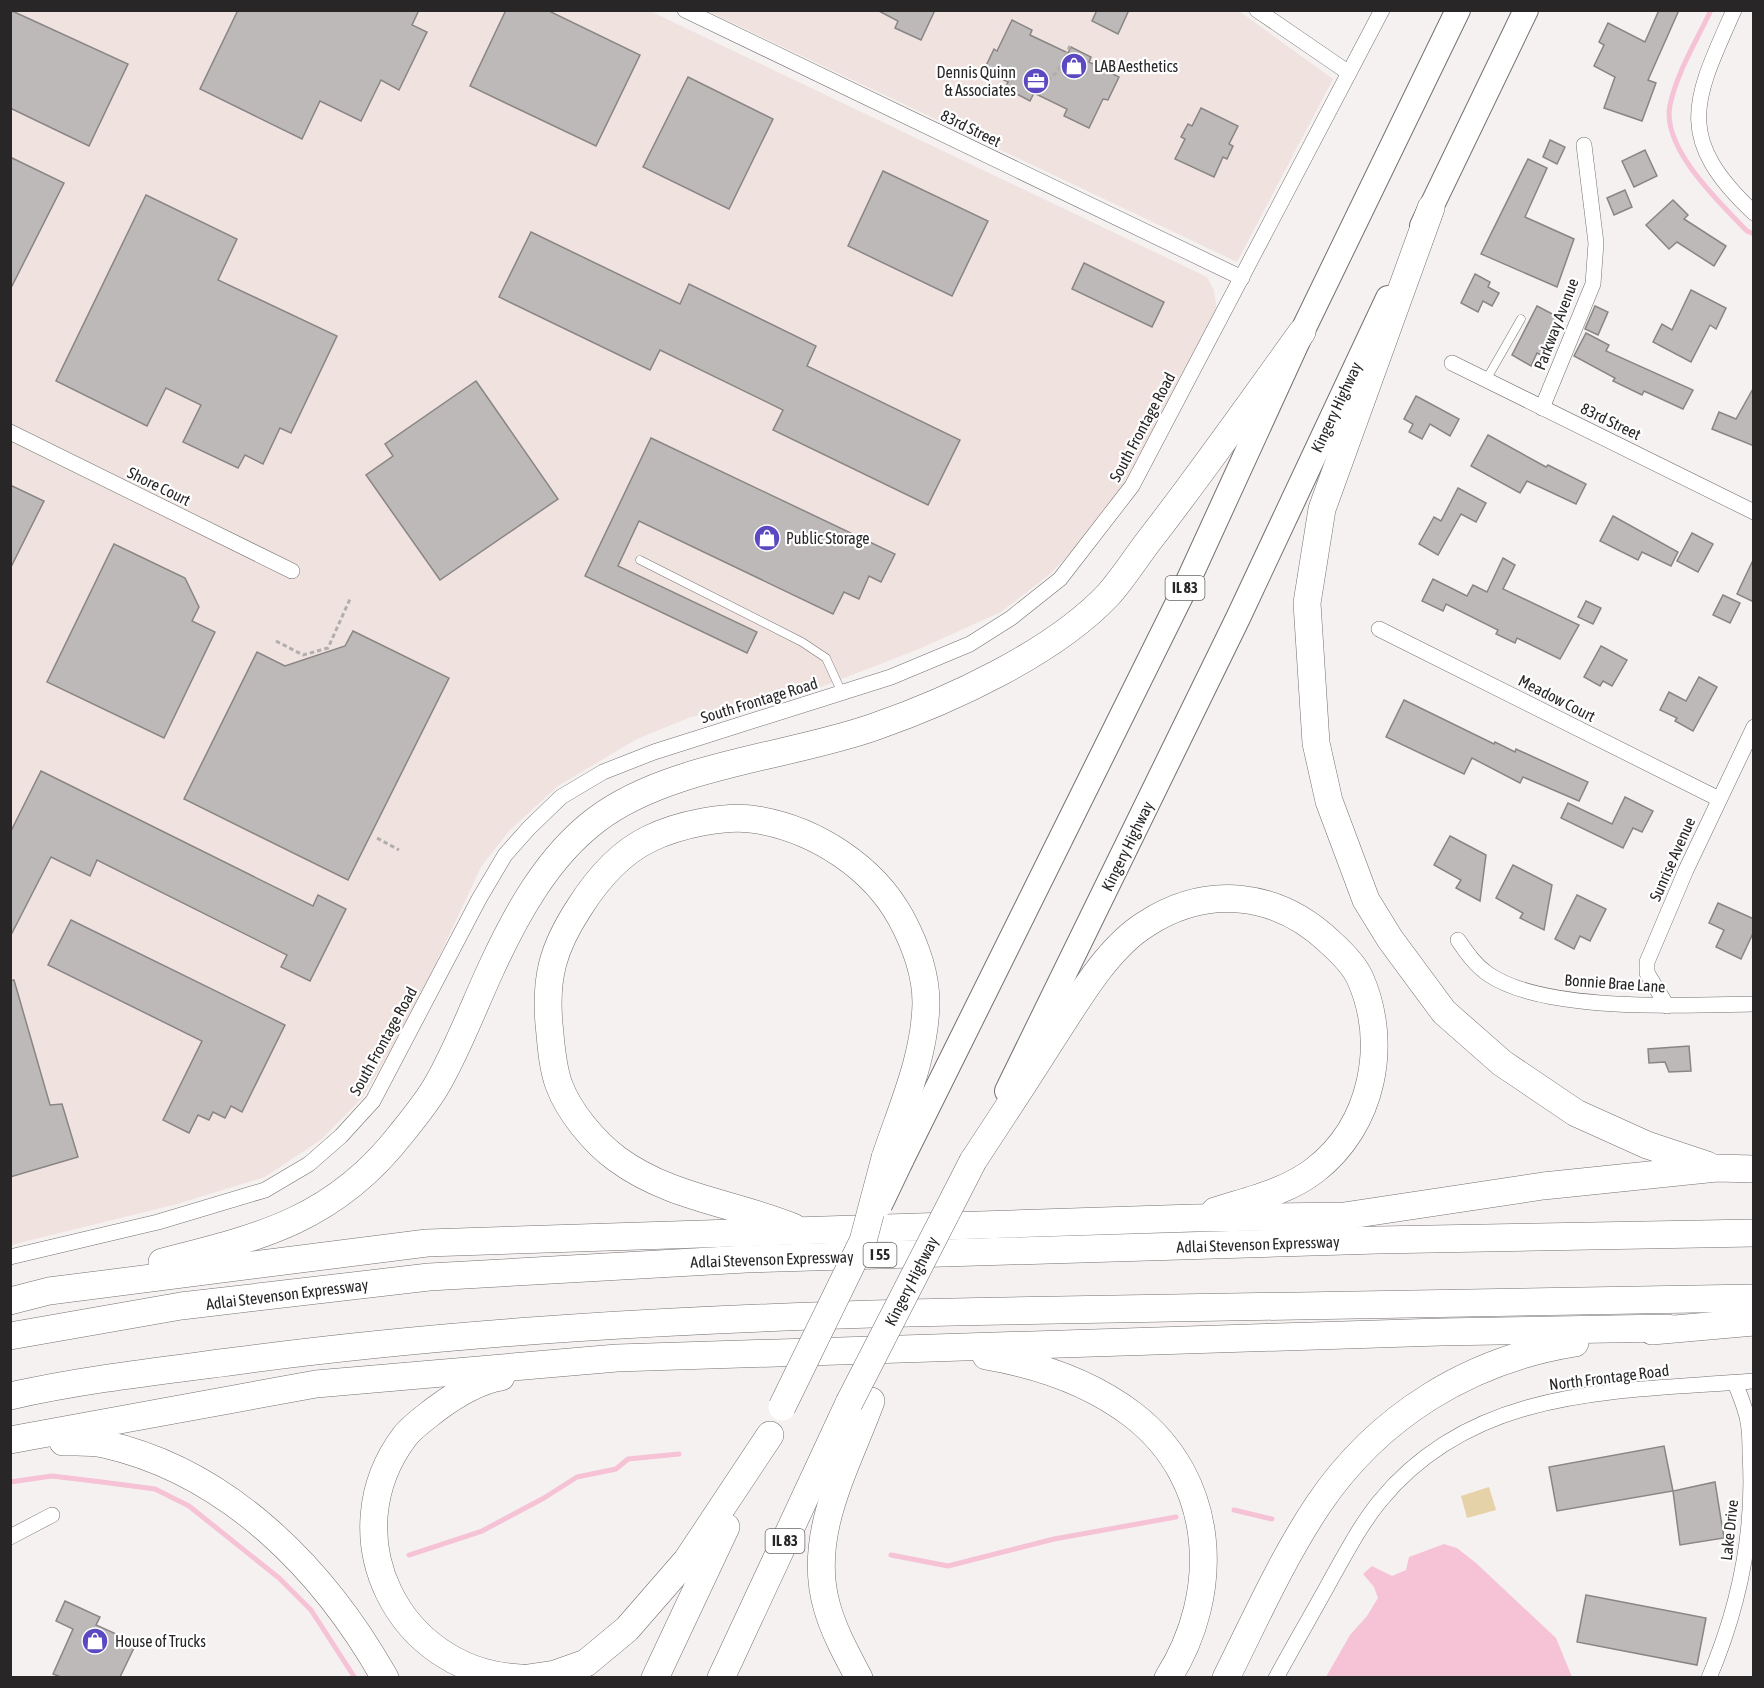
<svg xmlns="http://www.w3.org/2000/svg" width="1764" height="1688" viewBox="0 0 1764 1688" font-family="'Asap Condensed',sans-serif">
<style>
.built{fill:#f0e3df}
.green{fill:#e6d2a9}
.water{fill:#f6c2d6}
.lines{fill:none;stroke-linecap:round;stroke-linejoin:round}
.stream{stroke:#f6c2d6;stroke-width:5}
.building{fill:#bdb9b9;stroke:#8a8585;stroke-width:1.5}
.lane-casing{stroke:#74706f;stroke-width:9}
.street-casing{stroke:#74706f;stroke-width:16}
.primary-casing{stroke:#74706f;stroke-width:26}
.highway-casing{stroke:#74706f;stroke-width:28}
.path{stroke:#b1aead;stroke-width:3;stroke-dasharray:4.5 3;stroke-linecap:butt}
.lane{stroke:#fff;stroke-width:8}
.street{stroke:#fff;stroke-width:15}
.primary{stroke:#fff;stroke-width:24}
.highway{stroke:#fff;stroke-width:27}
.primary-bridge-casing{stroke:#74706f;stroke-width:26;stroke-linecap:butt}
.highway-bridge-casing{stroke:#74706f;stroke-width:28;stroke-linecap:butt}
.primary-bridge{stroke:#fff;stroke-width:24}
.highway-bridge{stroke:#fff;stroke-width:27}
.labels{text-anchor:middle;stroke-width:4.5;stroke-linejoin:round;paint-order:stroke}
.shield{fill:#fff;stroke:#686767;stroke-width:1.5}
.shield-label{font-size:15px;font-weight:bold;fill:#282626}
.poi-label{font-size:16px;fill:#282626;stroke:#fff;text-anchor:start}
.street-label{font-size:16px;fill:#282626;stroke:#fff}
</style>
<rect width="100%" height="100%" fill="#f5f1f0"/>
<g class="built">
<polygon points="10,11 650,11 1207,277 1214,290 1217,311 1118,494 1085,538 1049,575 1001,612 919,649 808,692 691,717 637,739 558,786 509,831 481,867 411,1016 363,1097 322,1139 265,1177 177,1204 11,1245"/>
<polygon points="707,11 1239,11 1333,79 1237,262"/>
</g>
<polygon class="green" points="1489,1487 1496,1510 1467,1518 1461,1496"/>
<polygon class="water" points="1444,1544 1457,1548 1476,1563 1556,1638 1572,1677 1326,1677 1350,1635 1367,1616 1378,1598 1374,1587 1363,1574 1372,1566 1392,1576 1406,1570 1409,1557"/>
<g class="lines">
<g class="stream">
<path d="M1711,10C1697,40 1677,72 1670,105C1661,148 1720,203 1747,231L1754,234"/>
<polyline points="10,1482 52,1476 102,1482 155,1489 189,1506 279,1578 311,1610 355,1678"/>
<polyline points="1234,1510 1272,1519"/>
<polyline points="409,1555 482,1531 544,1498 577,1477 616,1469 628,1459 679,1454"/>
<polyline points="891,1555 948,1566 1054,1539 1176,1517"/>
</g>
</g>
<g class="building">
<polygon points="10,10 128,64 89,146 10,108"/>
<polygon points="238,10 419,10 412,25 427,32 399,90 381,80 361,121 320,101 302,139 200,89"/>
<polygon points="506,10 547,10 640,55 596,146 470,86"/>
<polygon points="877,10 935,10 921,40 895,28 898,21"/>
<polygon points="1097,10 1129,10 1118,34 1092,21"/>
<polygon points="1659,10 1679,10 1648,80 1656,83 1642,121 1604,108 1615,77 1594,66 1604,45 1599,42 1608,23 1645,42"/>
<polygon points="1012,20 1032,30 1030,35 1068,53 1071,47 1091,57 1089,62 1119,77 1108,100 1103,99 1089,128 1064,116 1067,109 1034,93 1030,101 1005,88 1008,82 984,70 994,49 997,51"/>
<polygon points="688,77 773,119 729,209 643,167"/>
<polygon points="1201,108 1238,126 1229,144 1233,146 1227,159 1223,157 1214,177 1175,159 1185,139 1181,137 1188,124 1192,126"/>
<polygon points="1550,140 1565,147 1557,164 1543,157"/>
<polygon points="1645,150 1657,176 1634,187 1622,161"/>
<polygon points="10,157 64,183 10,290"/>
<polygon points="1528,159 1547,168 1525,217 1574,239 1557,287 1481,254"/>
<polygon points="883,171 988,221 952,296 848,246"/>
<polygon points="1625,190 1632,207 1614,215 1607,198"/>
<polygon points="146,195 237,239 218,280 337,336 291,433 280,428 263,464 245,455 238,468 183,442 201,405 166,388 147,426 56,381"/>
<polygon points="1673,200 1688,215 1684,219 1726,246 1714,266 1677,242 1669,249 1646,225"/>
<polygon points="531,232 680,304 689,284 816,346 807,366 960,440 928,505 773,430 783,410 660,350 650,370 499,297"/>
<polygon points="1084,263 1164,302 1152,327 1072,289"/>
<polygon points="1475,274 1490,282 1488,287 1499,293 1492,306 1483,301 1478,312 1461,303"/>
<polygon points="1691,290 1726,308 1716,329 1710,325 1691,362 1653,342 1662,324 1672,330"/>
<polygon points="1537,306 1562,319 1543,356 1537,353 1531,366 1512,355"/>
<polygon points="1595,306 1608,312 1598,335 1585,329"/>
<polygon points="1586,333 1609,345 1606,351 1693,390 1683,409 1644,391 1642,395 1613,381 1615,378 1574,356"/>
<polygon points="476,381 558,499 440,580 366,475 393,456 385,444"/>
<polygon points="1754,387 1754,446 1712,429 1719,412 1736,419"/>
<polygon points="1416,396 1459,419 1450,436 1430,424 1422,439 1409,432 1413,424 1404,419"/>
<polygon points="1488,435 1546,467 1548,465 1586,484 1576,504 1527,481 1520,493 1471,466"/>
<polygon points="651,438 895,554 881,582 869,576 859,599 844,592 833,614 639,521 618,566 757,632 747,653 585,576"/>
<polygon points="10,485 44,501 10,569"/>
<polygon points="1458,488 1486,503 1476,522 1461,514 1438,555 1419,544 1434,517 1441,521"/>
<polygon points="1613,516 1678,552 1671,566 1642,552 1638,560 1600,541"/>
<polygon points="1692,533 1713,544 1698,572 1677,561"/>
<polygon points="114,544 185,578 199,607 192,621 215,632 164,738 47,682"/>
<polygon points="1503,558 1515,565 1503,589 1579,625 1560,659 1517,638 1515,643 1496,634 1498,630 1446,604 1443,611 1422,601 1433,579 1467,596 1473,585 1487,592"/>
<polygon points="1754,558 1754,602 1737,594"/>
<polygon points="1723,595 1740,603 1730,623 1713,615"/>
<polygon points="1586,601 1601,608 1593,624 1578,617"/>
<polygon points="353,631 449,678 348,880 184,799 257,652 285,666 345,646"/>
<polygon points="1601,646 1627,660 1612,686 1603,681 1600,686 1584,677"/>
<polygon points="1699,677 1717,687 1693,731 1675,721 1677,718 1660,710 1669,692 1686,701"/>
<polygon points="1404,700 1494,744 1495,742 1515,752 1516,749 1588,782 1579,801 1523,777 1520,783 1472,758 1464,774 1386,737"/>
<polygon points="41,771 313,906 318,895 346,909 310,981 281,967 287,955 97,860 90,876 51,857 10,937 10,833"/>
<polygon points="1625,797 1653,811 1642,832 1633,828 1623,848 1561,818 1568,803 1612,824"/>
<polygon points="1450,836 1486,855 1480,901 1456,888 1461,880 1434,865"/>
<polygon points="1513,865 1552,885 1544,930 1520,918 1523,913 1496,898"/>
<polygon points="1577,895 1606,909 1590,941 1580,936 1574,949 1555,939"/>
<polygon points="1718,903 1754,919 1754,931 1741,959 1716,947 1724,930 1709,923"/>
<polygon points="71,920 285,1025 242,1112 231,1106 225,1118 213,1112 209,1120 198,1115 189,1133 163,1120 202,1041 48,965"/>
<polygon points="14,980 50,1105 62,1104 78,1157 10,1177 10,981"/>
<polygon points="1689,1046 1691,1071 1669,1072 1665,1062 1649,1063 1648,1049"/>
<polygon points="1664,1446 1673,1491 1557,1511 1549,1467"/>
<polygon points="1715,1482 1724,1538 1680,1545 1673,1491"/>
<polygon points="1586,1595 1706,1618 1697,1665 1577,1642"/>
<polygon points="65,1601 100,1617 96,1625 125,1638 122,1643 134,1648 120,1677 61,1677 53,1674 73,1629 56,1621"/>
</g>
<g class="lines">
<defs>
<g id="lane">
<polyline points="1486,380 1521,319"/>
<polyline points="640,560 802,642 826,658 842,693"/>
</g>
<g id="street">
<polyline points="685,10 1242,278"/>
<polyline points="1257,10 1349,73"/>
<path d="M1734,10C1694,100 1673,137 1754,213"/>
<polyline points="1452,363 1754,512"/>
<polyline points="1542,408 1593,284 1596,243 1584,145"/>
<polyline points="10,432 292,571"/>
<polyline points="1379,629 1719,799"/>
<path d="M1458,940C1467,953 1475,965 1488,974C1545,1013 1685,1005 1754,1004"/>
<polyline points="1667,1006 1647,973 1647,962 1686,870 1754,727"/>
<polyline points="10,1257 158,1222 265,1190 309,1164 341,1136 373,1101 479,899 505,855 529,828 561,797 603,772 654,752 891,677 970,644 1011,618 1060,579 1132,486 1382,10"/>
<polyline points="10,1537 52,1515"/>
<path d="M1276,1678C1295,1643 1315,1609 1334,1574C1348,1549 1362,1523 1380,1501C1475,1385 1618,1392 1754,1381"/>
<path d="M1709,1678C1739,1607 1755,1531 1750,1454C1750,1444 1750,1432 1748,1422C1746,1409 1740,1395 1735,1383"/>
</g>
<g id="primary">
<polyline points="1422,226 1526,10"/>
<polyline points="1007,1091 1238,618 1388,298"/>
<polyline points="901,1161 1183,592 1302,332 1458,10"/>
</g>
<g id="highway">
<polyline points="1431,208 1322,509 1307,603 1316,743 1329,801 1366,900 1390,939 1444,1012 1502,1063 1576,1113 1647,1145 1707,1165"/>
<path d="M973,1161C998,1123 1023,1085 1047,1047C1073,1008 1105,949 1146,924C1208,884 1278,892 1331,943C1342,953 1354,965 1360,978C1389,1044 1373,1125 1315,1170C1287,1192 1249,1200 1215,1211"/>
<path d="M793,1227C734,1203 670,1198 617,1159C594,1142 569,1112 559,1085C552,1066 551,1043 549,1024C545,977 553,948 579,908C596,881 620,853 649,839C677,825 727,814 758,820C816,830 873,867 901,918C915,944 926,972 926,1003C925,1057 902,1107 885,1158"/>
<path d="M162,1262C262,1237 335,1219 401,1134C414,1118 428,1101 438,1083C458,1048 473,1008 490,971C515,916 547,857 596,820C668,765 789,757 874,727C949,701 1054,653 1109,594C1124,577 1137,556 1151,538C1203,471 1252,401 1302,332"/>
<polyline points="10,1301 49,1291 427,1243 1194,1218 1344,1216 1543,1186 1717,1168 1754,1169"/>
<polyline points="1652,1331 1754,1322"/>
<polyline points="10,1336 181,1306 429,1277 746,1259 1378,1240 1754,1233"/>
<path d="M986,1356C1039,1365 1090,1382 1133,1415C1217,1480 1222,1593 1168,1678"/>
<path d="M501,1377C477,1381 455,1395 436,1409C426,1417 413,1426 405,1436C330,1535 398,1673 521,1678"/>
<path d="M10,1396C85,1379 160,1371 236,1361C460,1331 685,1319 910,1313C1191,1306 1472,1302 1754,1298"/>
<polyline points="10,1440 316,1384 617,1358 1440,1332 1668,1328"/>
<path d="M63,1442C76,1442 91,1441 104,1444C229,1472 324,1570 385,1678"/>
<polyline points="528,1678 555,1674 586,1663 627,1629 687,1560 770,1435"/>
<polyline points="655,1678 726,1527"/>
<polyline points="721,1678 849,1403"/>
<path d="M859,1678C847,1655 834,1632 827,1607C806,1535 847,1467 871,1401"/>
<path d="M1226,1678C1255,1620 1282,1559 1318,1505C1378,1416 1469,1360 1575,1343"/>
</g>
</defs>
<use href="#lane" class="lane-casing"/>
<use href="#street" class="street-casing"/>
<use href="#primary" class="primary-casing"/>
<use href="#highway" class="highway-casing"/>
<g class="path">
<path d="M1040,82C1057,81 1063,59 1070,46"/>
<polyline points="276,641 303,655 328,648 350,599"/>
<polyline points="377,838 399,850"/>
</g>
<use href="#lane" class="lane"/>
<use href="#street" class="street"/>
<use href="#primary" class="primary"/>
<use href="#highway" class="highway"/>
<defs>
<polyline id="primary-bridge" points="880,1205 901,1161"/>
<g id="highway-bridge">
<polyline points="849,1403 973,1161"/>
<polyline points="782,1407 863,1241 885,1158"/>
</g>
</defs>
<use href="#primary-bridge" class="primary-bridge-casing"/>
<use href="#highway-bridge" class="highway-bridge-casing"/>
<use href="#primary-bridge" class="primary-bridge"/>
<use href="#highway-bridge" class="highway-bridge"/>
</g>
<defs>
<symbol id="shop-disc" viewBox="-11 -11 22 22"><circle r="9.5" fill="#5b49c2" stroke="#fff"/><path d="M-5-2.5h2.3a2.7 3.5 0 0 1 5.4 0H5L5.5 6h-11ZM-1.5-2.5h3a1.5 2.3 0 0 0-3 0Z" fill="#fff"/></symbol>
<symbol id="office-disc" viewBox="-11 -11 22 22"><circle r="9.5" fill="#5b49c2" stroke="#fff"/><path d="M-6-3h4V-5.5h4V-3h4V5H-6ZM-1-4.5V-3h2v-1.5ZM-6 0V1H6V0Z" fill="#fff"/></symbol>
</defs>
<g fill-rule="evenodd">
<use href="#shop-disc" x="1059" y="51" width="30" height="30"/>
<use href="#office-disc" x="1021" y="66" width="30" height="30"/>
<use href="#shop-disc" x="752" y="523" width="30" height="30"/>
<use href="#shop-disc" x="80" y="1626" width="30" height="30"/>
</g>
<g class="labels">
<g class="shield">
<rect x="1165.5" y="576" width="39" height="24" rx="4.5"/>
<rect x="863.5" y="1243" width="33" height="24" rx="4.5"/>
<rect x="765.5" y="1529" width="39" height="24" rx="4.5"/>
</g>
<g class="shield-label">
<text x="1185" y="593">IL 83</text>
<text x="880" y="1260">I 55</text>
<text x="785" y="1546">IL 83</text>
</g>
<g class="poi-label">
<text x="1094" y="72">LAB Aesthetics</text>
<text x="1016" y="78" text-anchor="end">Dennis Quinn<tspan x="1016" dy="18">&amp; Associates</tspan></text>
<text x="786" y="544">Public Storage</text>
<text x="115" y="1647">House of Trucks</text>
</g>
<g class="street-label">
<text transform="translate(971 128) rotate(26)" y="6">83rd Street</text>
<text transform="translate(1556 324) rotate(-69)" y="6">Parkway Avenue</text>
<text transform="translate(1336 407) rotate(-65)" y="6">Kingery Highway</text>
<text transform="translate(1611 421) rotate(26)" y="6">83rd Street</text>
<text transform="translate(1142 427) rotate(-62)" y="6">South Frontage Road</text>
<text transform="translate(159 486) rotate(26)" y="6">Shore Court</text>
<text transform="translate(1557 698) rotate(27)" y="6">Meadow Court</text>
<text transform="translate(759 700) rotate(-17)" y="6">South Frontage Road</text>
<text transform="translate(1127 846) rotate(-64)" y="6">Kingery Highway</text>
<text transform="translate(1672 859) rotate(-66)" y="6">Sunrise Avenue</text>
<text transform="translate(1615 983) rotate(4)" y="6">Bonnie Brae Lane</text>
<text transform="translate(383 1041) rotate(-61)" y="6">South Frontage Road</text>
<text transform="translate(1258 1244) rotate(-2)" y="6">Adlai Stevenson Expressway</text>
<text transform="translate(772 1259) rotate(-2)" y="6">Adlai Stevenson Expressway</text>
<text transform="translate(911 1281) rotate(-63)" y="6">Kingery Highway</text>
<text transform="translate(287 1294) rotate(-7)" y="6">Adlai Stevenson Expressway</text>
<text transform="translate(1609 1377) rotate(-7)" y="6">North Frontage Road</text>
<text transform="translate(1729 1530) rotate(-84)" y="6">Lake Drive</text>
</g>
</g>
<rect width="1764" height="1688" fill="none" stroke="#282626" stroke-width="24"/>
</svg>
